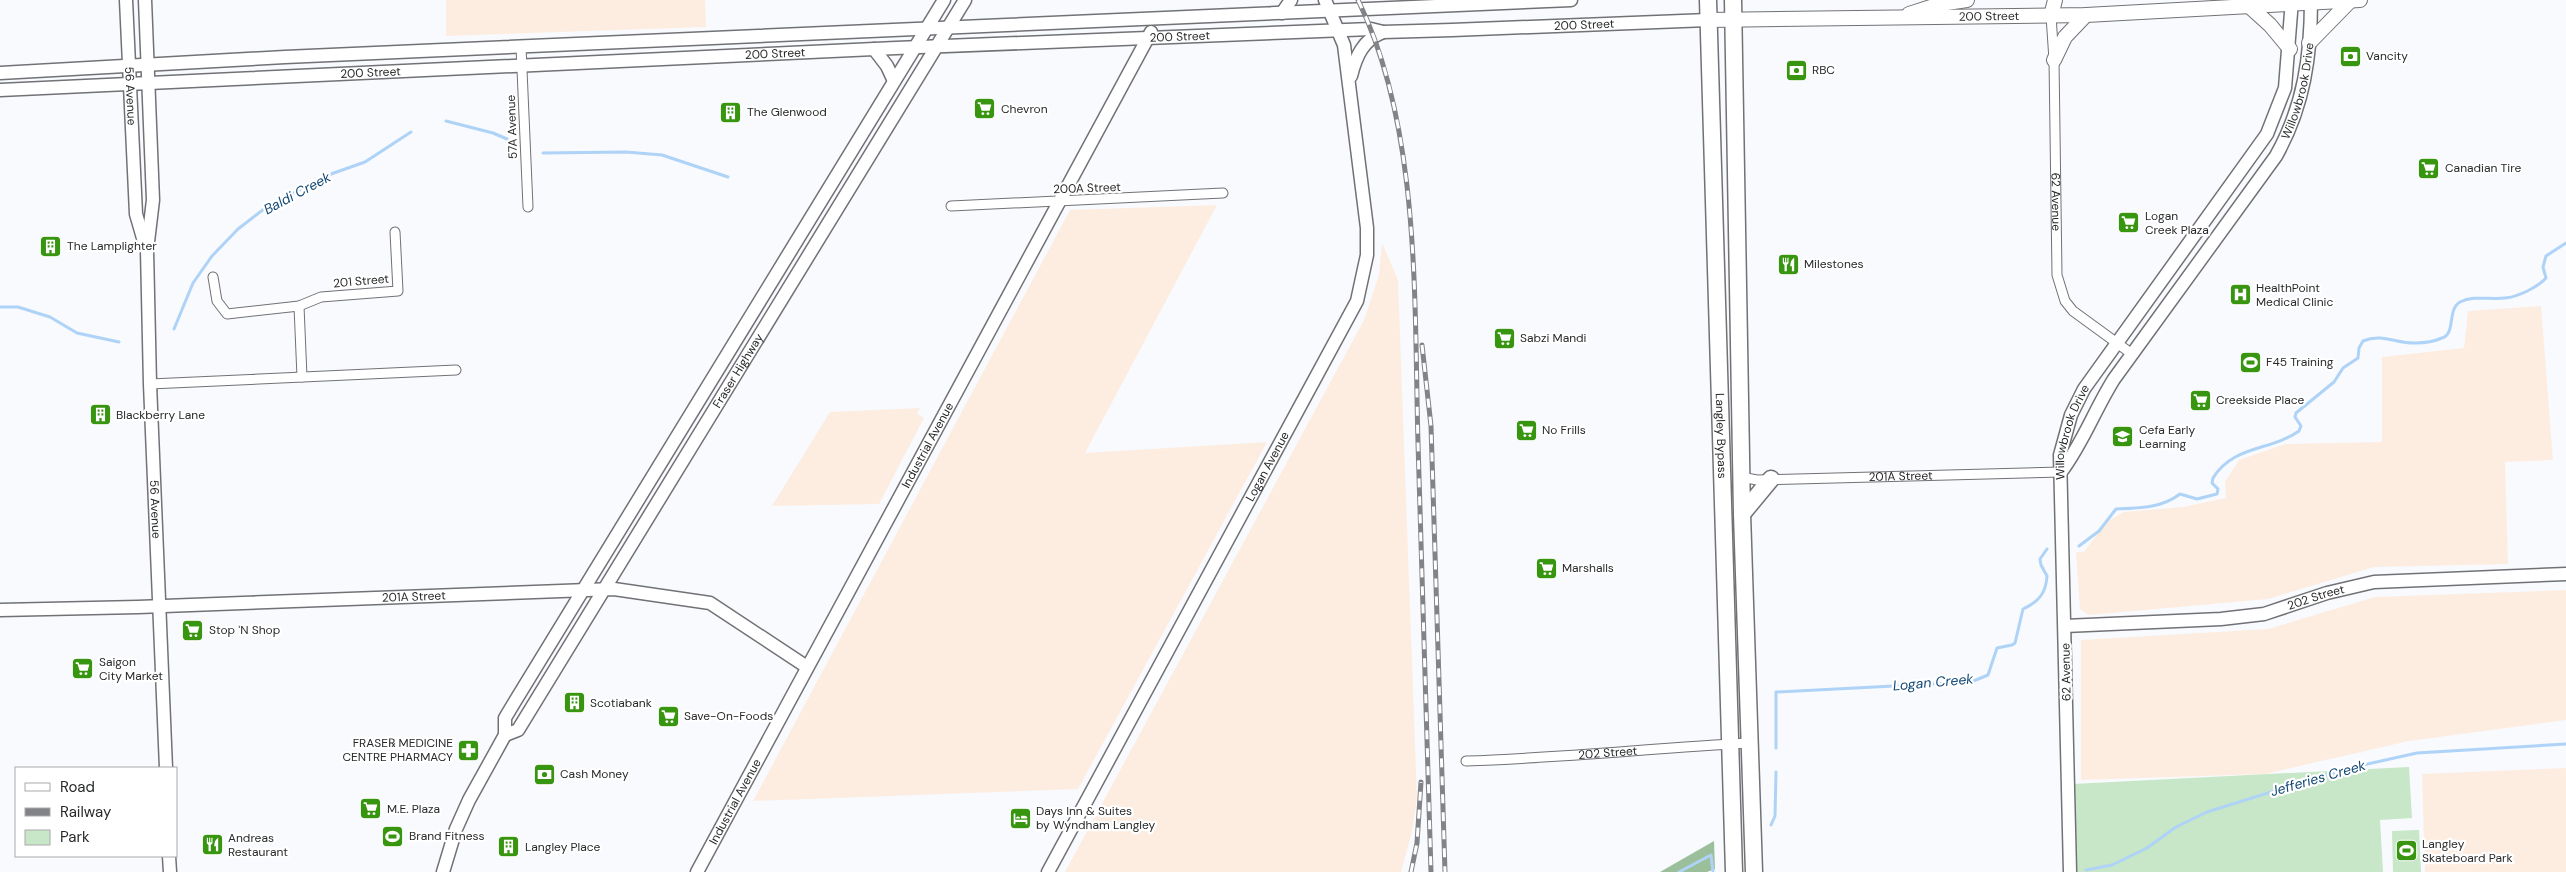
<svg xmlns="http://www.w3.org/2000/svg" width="2566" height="872" viewBox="0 0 2566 872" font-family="'DM Sans',sans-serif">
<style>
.industrial{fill:#fdede1}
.green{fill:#c8e6c8}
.forest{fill:#9bbf9b}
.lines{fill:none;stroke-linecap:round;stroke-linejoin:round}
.stream{stroke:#aed3f7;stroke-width:3}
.street-casing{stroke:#717276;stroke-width:11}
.secondary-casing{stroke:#717276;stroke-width:15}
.primary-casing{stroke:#717276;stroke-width:16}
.highway-casing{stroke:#717276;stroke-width:19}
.street{stroke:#fff;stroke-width:9}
.secondary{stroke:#fff;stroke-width:12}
.primary{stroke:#fff;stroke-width:14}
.highway{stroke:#fff;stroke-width:16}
.rail-casing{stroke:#828386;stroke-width:5}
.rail{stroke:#fff;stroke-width:3;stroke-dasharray:9;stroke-linecap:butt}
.labels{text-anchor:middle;stroke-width:4.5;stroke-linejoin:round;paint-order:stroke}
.street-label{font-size:12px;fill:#28292a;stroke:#fff}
.poi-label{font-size:12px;fill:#28292a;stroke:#fff;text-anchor:start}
.water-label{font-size:14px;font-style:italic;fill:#114774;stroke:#fff}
</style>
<rect width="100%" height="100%" fill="#f8fafe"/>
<g class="industrial">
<polygon points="446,0 705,0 706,27 446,36"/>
<polygon points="1217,205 1085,453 1267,442 1078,789 753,801 1070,210"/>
<polygon points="1382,243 1398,280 1417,798 1412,832 1401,872 1065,872 1364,320 1379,275"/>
<polygon points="2541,306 2553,460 2505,462 2508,564 2374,567 2268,599 2089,615 2080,609 2076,552 2084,552 2106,522 2124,512 2183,507 2226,498 2225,482 2239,460 2285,444 2382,442 2382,357 2464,348 2468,311"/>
<polygon points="920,408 917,414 924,418 879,504 772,506 830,412"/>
<polygon points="2566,590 2566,720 2409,741 2265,774 2081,780 2081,640 2268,629 2375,597"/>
<polygon points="2566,768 2566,872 2425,872 2422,774"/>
</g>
<g class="green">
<polygon points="2409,767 2412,818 2380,820 2383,872 2077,872 2073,784"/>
<polygon points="2419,830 2421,872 2393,872 2392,831"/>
</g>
<polygon class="forest" points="1714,841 1715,869 1707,872 1660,872"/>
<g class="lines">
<g class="stream">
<polyline points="446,121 493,133 507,139"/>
<polyline points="543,153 626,152 662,155 728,177"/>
<polyline points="0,307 18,307 50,317 77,333 119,342"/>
<polyline points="174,329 193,283 212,256 238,229 268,206 331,174 365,162 411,132"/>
<path d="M2079,546L2099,531L2116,509C2139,508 2162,508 2180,494L2197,499L2217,494L2218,489L2212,483L2213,478C2233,445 2271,451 2299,431L2301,426L2295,417L2296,413L2334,382L2343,368L2358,358L2359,348L2363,341C2382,333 2397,344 2416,343C2424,343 2435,341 2442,338C2456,334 2447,309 2460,302C2474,295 2490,300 2505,298C2518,297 2538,287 2546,278L2543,267L2546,256L2566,243"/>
<path d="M1776,748V692L1971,682L1988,675L1997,648L2012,645L2015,643L2023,609C2038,602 2046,594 2047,576L2041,565L2040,559L2047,549"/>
<polyline points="1771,825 1775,816 1776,772"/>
<polyline points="2086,870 2112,865 2147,848 2176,827 2207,812 2345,769 2417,753 2566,744"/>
<polyline points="1679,872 1711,855 1713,872"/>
</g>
<defs>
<g id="street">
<path id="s1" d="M2051,16L2054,60L2057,275L2065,301L2073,311L2132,354"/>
<polyline points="521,47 528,207"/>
<polyline points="951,206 1223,193"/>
<polyline points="213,277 217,301 227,314 299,306 321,297 398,291 395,232"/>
<polyline points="299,306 302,377"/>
<polyline points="150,384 456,370"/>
<path id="s2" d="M1741,477L1757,480L2061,472"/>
<path id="s3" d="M1466,761C1561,758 1655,748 1750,743"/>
</g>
<g id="secondary">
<path id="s4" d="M126,0L136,214L145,245"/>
<path id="s5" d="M145,0L153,200L147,250L150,384L166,768"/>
<polyline points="1282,13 1291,0"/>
<polyline points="874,49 887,66 894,81"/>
<polyline points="0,73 285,57 1571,0"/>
<path d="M1351,76C1356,56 1363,40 1383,32"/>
<path id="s6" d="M0,90L896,48L1371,29L1383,32L1452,30L1708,20"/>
<path id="s7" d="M2061,472C2083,443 2095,409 2114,379L2276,156C2304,106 2311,56 2311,0"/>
<path id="s8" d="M0,610L138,607L614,589L710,603L807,667"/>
<path id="s9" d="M2065,626L2221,619L2264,614L2327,593L2374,582L2566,574"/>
<path id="s10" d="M505,735L518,730L965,0"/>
<polyline points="169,856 170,872"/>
<polyline points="443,872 456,829 469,800 505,735 505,718 514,703 944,0"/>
<path id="s11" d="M697,872L1151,32"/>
<path id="s12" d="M1048,872L1357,301L1367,255V228L1344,45L1325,0"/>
<path id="s13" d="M2070,872L2060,455L2071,415L2084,389L2267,134L2285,88L2292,0"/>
</g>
<g id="primary">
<polyline points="2249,6 2270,25 2290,49"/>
<polyline points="1909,14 1940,4 1967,0"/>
<polyline points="2051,16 2055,0"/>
<path id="s14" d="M1708,20L2086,15L2360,0"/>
<polyline points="2309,43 2350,1"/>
<polyline points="2054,60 2065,37 2086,15"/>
</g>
<g id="highway">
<path id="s15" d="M1708,0L1734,872"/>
<polyline points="1733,0 1742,514 1754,872"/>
<polyline points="1742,514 1771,479"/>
</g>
</defs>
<use href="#street" class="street-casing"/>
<use href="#secondary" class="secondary-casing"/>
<use href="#primary" class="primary-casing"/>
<use href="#highway" class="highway-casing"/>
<use href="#street" class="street"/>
<use href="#secondary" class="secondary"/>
<use href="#primary" class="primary"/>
<use href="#highway" class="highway"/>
<defs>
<g id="rail">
<path d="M1358,0C1421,129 1414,302 1418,443C1422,586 1427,729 1431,872"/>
<polyline points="1422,345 1431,426 1445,872"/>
<polyline points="1411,872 1417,843 1421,782"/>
</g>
</defs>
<use href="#rail" class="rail-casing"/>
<use href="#rail" class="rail"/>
</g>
<defs>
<symbol id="bank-square" viewBox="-11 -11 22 22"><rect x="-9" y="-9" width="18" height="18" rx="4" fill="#389510" stroke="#fff"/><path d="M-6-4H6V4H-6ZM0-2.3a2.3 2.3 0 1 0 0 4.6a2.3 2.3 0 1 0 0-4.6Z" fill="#fff"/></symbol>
<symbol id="supermarket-square" viewBox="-11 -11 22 22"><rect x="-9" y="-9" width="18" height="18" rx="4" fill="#389510" stroke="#fff"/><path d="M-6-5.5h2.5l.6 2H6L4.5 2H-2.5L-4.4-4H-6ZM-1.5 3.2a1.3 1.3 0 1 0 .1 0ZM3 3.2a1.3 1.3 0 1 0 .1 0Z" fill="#fff"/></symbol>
<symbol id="building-square" viewBox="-11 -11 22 22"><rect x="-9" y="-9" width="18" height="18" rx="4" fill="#389510" stroke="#fff"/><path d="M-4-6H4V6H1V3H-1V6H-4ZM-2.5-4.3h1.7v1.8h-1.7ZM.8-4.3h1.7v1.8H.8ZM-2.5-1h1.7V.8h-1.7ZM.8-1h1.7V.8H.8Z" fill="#fff"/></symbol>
<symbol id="restaurant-square" viewBox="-11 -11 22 22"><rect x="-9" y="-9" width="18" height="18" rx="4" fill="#389510" stroke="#fff"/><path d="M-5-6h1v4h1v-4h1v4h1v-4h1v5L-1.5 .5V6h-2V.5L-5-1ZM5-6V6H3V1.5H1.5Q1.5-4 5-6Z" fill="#fff"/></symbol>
<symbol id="hospital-square" viewBox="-11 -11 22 22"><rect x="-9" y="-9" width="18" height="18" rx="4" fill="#389510" stroke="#fff"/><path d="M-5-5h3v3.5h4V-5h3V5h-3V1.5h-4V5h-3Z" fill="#fff"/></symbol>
<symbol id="stadium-square" viewBox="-11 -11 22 22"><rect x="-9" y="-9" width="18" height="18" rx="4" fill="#389510" stroke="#fff"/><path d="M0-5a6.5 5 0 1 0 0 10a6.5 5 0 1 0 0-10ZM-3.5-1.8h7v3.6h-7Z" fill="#fff"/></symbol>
<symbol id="school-square" viewBox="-11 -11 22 22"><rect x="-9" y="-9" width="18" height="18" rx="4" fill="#389510" stroke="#fff"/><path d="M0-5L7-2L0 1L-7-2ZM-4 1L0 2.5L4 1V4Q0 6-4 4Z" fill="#fff"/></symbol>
<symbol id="pharmacy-square" viewBox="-11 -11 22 22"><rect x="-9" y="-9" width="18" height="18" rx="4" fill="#389510" stroke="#fff"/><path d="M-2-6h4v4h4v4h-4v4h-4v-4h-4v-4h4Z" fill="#fff"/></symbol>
<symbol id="hotel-square" viewBox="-11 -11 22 22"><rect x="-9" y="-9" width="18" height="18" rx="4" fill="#389510" stroke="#fff"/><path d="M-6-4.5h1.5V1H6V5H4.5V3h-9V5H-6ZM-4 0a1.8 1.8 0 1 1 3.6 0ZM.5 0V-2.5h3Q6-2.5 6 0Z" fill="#fff"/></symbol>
</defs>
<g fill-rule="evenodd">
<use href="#bank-square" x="2338" y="44" width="25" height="25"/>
<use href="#bank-square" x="1784" y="58" width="25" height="25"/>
<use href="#supermarket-square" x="972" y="96" width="25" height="25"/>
<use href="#building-square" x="718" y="100" width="25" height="25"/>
<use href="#supermarket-square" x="2416" y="156" width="25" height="25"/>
<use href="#supermarket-square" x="2116" y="210" width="25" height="25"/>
<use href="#building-square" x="38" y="234" width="25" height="25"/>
<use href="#restaurant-square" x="1776" y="252" width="25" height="25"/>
<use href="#hospital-square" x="2228" y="282" width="25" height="25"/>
<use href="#supermarket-square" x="1492" y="326" width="25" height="25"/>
<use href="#stadium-square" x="2238" y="350" width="25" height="25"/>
<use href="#supermarket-square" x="2188" y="388" width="25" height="25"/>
<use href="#building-square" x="88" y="402" width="25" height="25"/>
<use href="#supermarket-square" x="1514" y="418" width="25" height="25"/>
<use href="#school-square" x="2110" y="424" width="25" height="25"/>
<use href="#supermarket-square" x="1534" y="556" width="25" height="25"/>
<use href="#supermarket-square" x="180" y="618" width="25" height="25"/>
<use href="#supermarket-square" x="70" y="656" width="25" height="25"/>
<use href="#building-square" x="562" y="690" width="25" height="25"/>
<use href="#supermarket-square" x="656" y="704" width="25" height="25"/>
<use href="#pharmacy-square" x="456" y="738" width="25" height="25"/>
<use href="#bank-square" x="532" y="762" width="25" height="25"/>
<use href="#supermarket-square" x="358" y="796" width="25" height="25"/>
<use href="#hotel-square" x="1008" y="806" width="25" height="25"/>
<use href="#stadium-square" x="380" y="824" width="25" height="25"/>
<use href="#restaurant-square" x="200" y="832" width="25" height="25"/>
<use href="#building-square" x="496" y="834" width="25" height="25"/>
<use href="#stadium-square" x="2394" y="838" width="25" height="25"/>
</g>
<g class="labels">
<g class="street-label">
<text dy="4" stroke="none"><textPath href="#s14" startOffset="281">200 Street</textPath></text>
<text dy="4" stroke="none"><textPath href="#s6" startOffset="1586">200 Street</textPath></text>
<text dy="4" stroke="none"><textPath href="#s6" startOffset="1181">200 Street</textPath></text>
<text dy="4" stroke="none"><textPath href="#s6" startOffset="776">200 Street</textPath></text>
<text dy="4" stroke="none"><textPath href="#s6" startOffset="371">200 Street</textPath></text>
<text dy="4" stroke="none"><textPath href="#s7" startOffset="452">Willowbrook Drive</textPath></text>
<text dy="4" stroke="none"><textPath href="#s4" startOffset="96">56 Avenue</textPath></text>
<text transform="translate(512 127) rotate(-92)" y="4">57A Avenue</text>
<text transform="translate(1087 188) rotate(-2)" y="4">200A Street</text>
<text dy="4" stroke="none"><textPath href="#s1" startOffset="186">62 Avenue</textPath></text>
<text transform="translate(361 281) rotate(-5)" y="4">201 Street</text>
<text dy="4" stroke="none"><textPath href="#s10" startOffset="435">Fraser Highway</textPath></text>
<text dy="4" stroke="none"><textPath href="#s13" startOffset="442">Willowbrook Drive</textPath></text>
<text dy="4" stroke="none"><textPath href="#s15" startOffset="436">Langley Bypass</textPath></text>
<text dy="4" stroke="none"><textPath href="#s11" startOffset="485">Industrial Avenue</textPath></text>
<text dy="4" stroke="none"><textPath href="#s12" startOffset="461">Logan Avenue</textPath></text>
<text dy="4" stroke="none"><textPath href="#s2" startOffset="160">201A Street</textPath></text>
<text dy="4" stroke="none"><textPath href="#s5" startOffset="510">56 Avenue</textPath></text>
<text dy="4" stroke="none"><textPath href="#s8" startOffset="414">201A Street</textPath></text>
<text dy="4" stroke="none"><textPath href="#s9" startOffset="254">202 Street</textPath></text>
<text transform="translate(2066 672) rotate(-91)" y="4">62 Avenue</text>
<text dy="4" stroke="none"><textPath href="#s3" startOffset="142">202 Street</textPath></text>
<text dy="4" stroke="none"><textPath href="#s11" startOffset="80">Industrial Avenue</textPath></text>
</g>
<g class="poi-label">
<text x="2366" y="60">Vancity</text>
<text x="1812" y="74">RBC</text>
<text x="1001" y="113">Chevron</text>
<text x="747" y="116">The Glenwood</text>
<text x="2445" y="172">Canadian Tire</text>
<text x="2145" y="220">Logan<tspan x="2145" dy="14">Creek Plaza</tspan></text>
<text x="67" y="250">The Lamplighter</text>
<text x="1804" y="268">Milestones</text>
<text x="2256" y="292">HealthPoint<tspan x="2256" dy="14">Medical Clinic</tspan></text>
<text x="1520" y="342">Sabzi Mandi</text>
<text x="2266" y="366">F45 Training</text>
<text x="2216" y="404">Creekside Place</text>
<text x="116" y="419">Blackberry Lane</text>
<text x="1542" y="434">No Frills</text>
<text x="2139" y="434">Cefa Early<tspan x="2139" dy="14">Learning</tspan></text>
<text x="1562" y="572">Marshalls</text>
<text x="209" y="634">Stop 'N Shop</text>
<text x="99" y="666">Saigon<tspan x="99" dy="14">City Market</tspan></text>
<text x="590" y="707">Scotiabank</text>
<text x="684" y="720">Save-On-Foods</text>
<text x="453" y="747" text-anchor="end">FRASE℞ MEDICINE<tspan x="453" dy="14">CENTRE PHARMACY</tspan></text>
<text x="560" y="778">Cash Money</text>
<text x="387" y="813">M.E. Plaza</text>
<text x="1036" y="815">Days Inn &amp; Suites<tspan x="1036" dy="14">by Wyndham Langley</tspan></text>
<text x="409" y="840">Brand Fitness</text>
<text x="228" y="842">Andreas<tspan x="228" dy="14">Restaurant</tspan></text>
<text x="2422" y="848">Langley<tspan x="2422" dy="14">Skateboard Park</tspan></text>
<text x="525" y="851">Langley Place</text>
</g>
<g class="water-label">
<text transform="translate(297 193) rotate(-28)" y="5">Baldi Creek</text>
<text transform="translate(1933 682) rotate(-5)" y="5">Logan Creek</text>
<text transform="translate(2318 778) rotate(-16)" y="5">Jefferies Creek</text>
</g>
</g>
<rect x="15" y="767" width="162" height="90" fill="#ffffff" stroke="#a9a9aa"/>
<rect x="25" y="783" width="25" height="8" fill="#ffffff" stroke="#a9a9aa"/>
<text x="60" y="792" font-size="15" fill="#28292a">Road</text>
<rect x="25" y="808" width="25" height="8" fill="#828386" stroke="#a9a9aa"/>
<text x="60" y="817" font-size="15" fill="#28292a">Railway</text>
<rect x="25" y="830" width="25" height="15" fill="#c8e6c8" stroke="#a9a9aa"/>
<text x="60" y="842" font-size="15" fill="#28292a">Park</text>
</svg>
